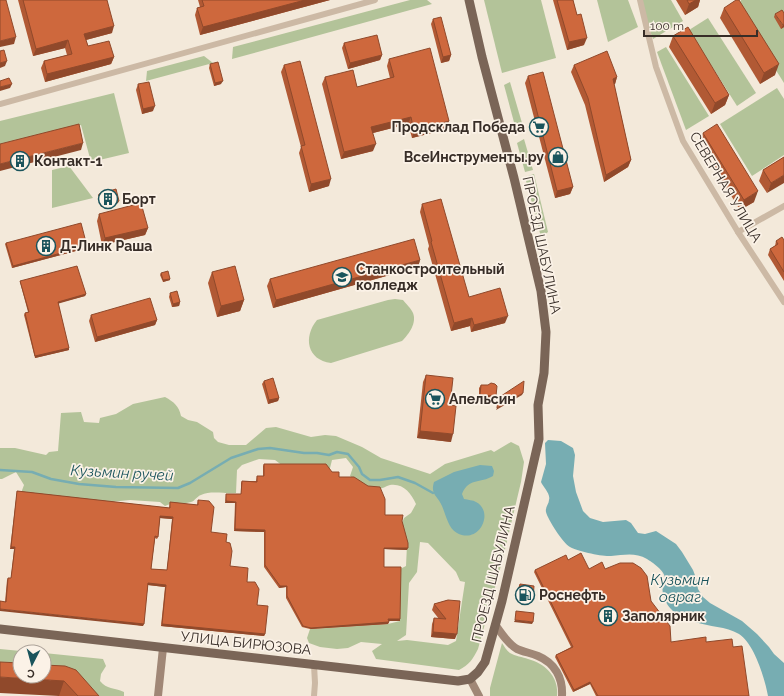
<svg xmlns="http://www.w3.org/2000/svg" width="784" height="696" viewBox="0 0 784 696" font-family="Raleway,sans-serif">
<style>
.green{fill:#b3c399;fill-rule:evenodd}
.water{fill:#77adb2}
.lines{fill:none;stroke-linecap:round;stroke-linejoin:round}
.stream{stroke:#77adb2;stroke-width:2.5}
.street{stroke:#ccb9a5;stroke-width:6}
.secondary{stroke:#a08776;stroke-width:8}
.primary{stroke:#7a6557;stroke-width:9}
.wall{fill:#b15934;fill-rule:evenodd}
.shaded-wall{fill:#90492b}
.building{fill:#ce683d;stroke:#90492b;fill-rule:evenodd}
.labels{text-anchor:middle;stroke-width:3.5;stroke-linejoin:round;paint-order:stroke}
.poi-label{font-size:14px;font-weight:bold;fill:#372d27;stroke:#fbf2e7;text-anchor:start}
.street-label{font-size:14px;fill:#372d27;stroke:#fbf2e7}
.water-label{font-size:15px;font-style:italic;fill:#1a545c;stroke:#fbf2e7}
</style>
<rect width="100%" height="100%" fill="#f3e9da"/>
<g class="green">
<polygon points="410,0 427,0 432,4 232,59 233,47"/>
<polygon points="484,0 541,0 556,58 502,73"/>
<polygon points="597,0 628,0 638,27 608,42"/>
<polygon points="638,0 671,0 683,21 653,39"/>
<polygon points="741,0 784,0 784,83 738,10"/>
<polygon points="708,18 756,93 737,106 689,30"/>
<polygon points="666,47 709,116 686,130 657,52"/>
<polygon points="204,56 213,63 146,81 147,71"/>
<polygon points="510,82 522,123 515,126 504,85"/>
<polygon points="777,88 784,99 784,155 752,176 720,124"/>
<polygon points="114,93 129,153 91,162 81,125 0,144 0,121"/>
<polygon points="524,139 533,170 525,172 517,143"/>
<polygon points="69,166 93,198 52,208 52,170"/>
<polygon points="534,174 548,232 541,237 525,177"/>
<path d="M395,299L403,300C406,304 411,308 413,313C417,323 409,334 402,341L331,363C307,360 303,337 317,320L388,300Z"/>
<path d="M165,397C174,402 179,406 181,416L188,420L197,422L213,432L214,438L218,442L229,445H246L266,428L276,427L311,437L325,435L336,436L362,447L381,458L430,474L445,464L491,450L494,452L511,442L519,446L524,462L521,482L503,558L478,649C473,659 469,665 459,670L376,659L372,651L382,644L361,642L348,648L337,649L320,647L309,643L307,638L310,629L388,624L400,621V569L406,566L407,545L402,523L404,518L411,513L416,504C411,493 403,483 390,485C386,486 382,489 378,489C367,489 358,483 350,476L353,467L346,458L332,460L330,468L328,469L283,466L275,460L259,459L242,465L237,470L236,493C225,494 211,490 201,495C197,496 195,501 191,502C182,505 173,502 165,506L160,502L130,500L109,502L21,493L24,485L16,472L2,479H0V448H15L46,455L49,452L58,451L61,413L81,412L84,422L99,423L100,418L116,414L133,404ZM420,542L428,543L456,572L460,581L465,582L456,641L448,645L407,640L397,641L406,635L409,583L417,572Z"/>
<path d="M502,643C504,646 507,651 510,653C515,656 523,657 528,659C546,664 559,677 557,696H490V688Z"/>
<polygon points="0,649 31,652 20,652 20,676 0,675"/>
<path d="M44,653L103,659L106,666L101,674L100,681C107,690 114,687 124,692V696H93L78,679L44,676Z"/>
</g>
<g class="water">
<path d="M548,440L561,441L573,448L575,455L573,476L576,492L583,511L590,518L603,522L626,520L631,523L638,533L645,534L656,531L676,544L682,552L693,570L696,578L698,589L703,597L710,603L742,621L757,634L769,647L774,654L784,663V696H768C765,679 754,643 739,634C726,626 709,627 695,622C687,619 677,616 671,609C665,603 661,593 663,584C663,582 665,580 665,578C665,571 652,562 647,559C635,552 624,555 611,556C603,557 577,551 570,547C563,543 548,520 546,512C545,507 549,504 549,500C551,494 543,487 541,482L546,464L545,443Z"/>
<path d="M480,465L492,466L494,471L493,476C480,484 469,477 462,494L464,499C468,500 473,500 476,502C495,512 479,545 457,533C448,528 446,515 442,506C438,496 430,495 434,482L454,472Z"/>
</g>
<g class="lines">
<polyline class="stream" points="0,470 32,472 51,479 79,484 116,487 178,488 190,483 231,458 258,449 270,448 304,453 317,453 329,455 337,452 348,454 359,467 362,474 370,480 380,480 398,477 415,483 433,493"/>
<g class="street">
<polyline points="640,0 656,67 683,141 738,232 784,302"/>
<polyline points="0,104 375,0"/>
<polyline points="738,232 784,206"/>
<polyline points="314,696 315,683 314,665"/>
</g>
<g class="secondary">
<path d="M496,626C502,634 508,644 517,649C524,652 531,653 538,656C555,663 563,678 562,696"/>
<polyline points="470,679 479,696"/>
<polyline points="158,696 163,648"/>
</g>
<polyline class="primary" points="0,629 458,681 470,679 478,672 485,662 502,601 539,439 538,405 544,373 546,332 541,291 514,178 482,57 469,0"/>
</g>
<g class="wall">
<polygon points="18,0 107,0 112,33 86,40 88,46 114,57 111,64 45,82 41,68 44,61 67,55 65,48 33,56"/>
<polygon points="198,0 330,0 200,35 195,15 197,8 200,7"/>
<polygon points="553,0 573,0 584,45 567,50"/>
<polygon points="676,0 700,0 698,7 685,15"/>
<polygon points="724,8 775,75 760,84 720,18"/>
<polygon points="775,14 784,27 781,29 774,17"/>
<polygon points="433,19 451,55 449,61 441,63 431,24"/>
<polygon points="673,36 729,95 725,105 711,114 669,47"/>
<polygon points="344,43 382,55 380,60 348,69 342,48"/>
<polygon points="389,59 447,129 412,138 408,124 373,133 373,151 341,159 322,84 325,77 357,87 390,78 387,66"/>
<polygon points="210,64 221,84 214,86 209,68"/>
<polygon points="284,65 329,186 309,192 299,153 301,147 281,72"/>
<polygon points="574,65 617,77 615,84 614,84 631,160 628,167 604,182 585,105 571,72"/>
<polygon points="528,76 573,187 570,194 555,198 525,83"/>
<polygon points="138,84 153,111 142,114 136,90"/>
<polygon points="703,133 754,202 740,210 699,144"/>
<polygon points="784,157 767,193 759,181 763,170"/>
<polygon points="99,194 118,203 101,207 98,195"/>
<polygon points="422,204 469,297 505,323 471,332 470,326 451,331 428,249 429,246 420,212"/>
<polygon points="99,214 148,228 145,235 102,245 97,221"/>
<polygon points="784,240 784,281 768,255 770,249 775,246 776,241"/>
<polygon points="6,243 87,246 87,248 12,268 5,244"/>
<polygon points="420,260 418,267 273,308 267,286 270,279"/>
<polygon points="212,272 244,300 240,311 217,317 208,283"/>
<polygon points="161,273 170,279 170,280 163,282 160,275"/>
<polygon points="20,281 86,294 85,296 58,303 69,350 35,358 24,315 25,313 28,312 20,282"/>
<polygon points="170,293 180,302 179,306 172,307 169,297"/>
<polygon points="91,315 157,320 155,325 95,342 89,321"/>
<polygon points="426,375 451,442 417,438 423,382"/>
<polygon points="264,381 279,398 278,401 268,404 262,384"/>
<polygon points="481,385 488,385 495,400 479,399 479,388"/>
<polygon points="264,464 332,472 385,515 402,521 407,550 384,549 384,567 400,621 389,621 388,624 310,629 302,627 286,598 286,587 279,588 264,567 264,532 234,531 235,503 225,503 226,494 241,494 241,483 242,481 256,481 257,476 263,476 263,466"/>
<path d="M17,491L169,508L170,502L197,505L198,500L211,532L226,542L230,566L247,582L257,605L265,634L264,636L161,626L165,587L148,585L143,626L5,602L7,580L8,578H11L14,549H10ZM160,518L172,519L167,570L151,569L155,538L157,539L158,537Z"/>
<polygon points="568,560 589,569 605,569 651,601 671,642 706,642 733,647 749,696 596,696 590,684 573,692 555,657 556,655 571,647 534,572 535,570"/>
<polygon points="520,584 533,599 531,603 517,601 518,588"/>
<polygon points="448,600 455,639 431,637 432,624 434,618 439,619 432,610 434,604"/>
<polygon points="44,665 99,696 58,696"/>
</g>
<g class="shaded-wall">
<polygon points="305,0 330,0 200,35 203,27"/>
<polygon points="696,0 700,0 698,7 685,15 689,4"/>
<polygon points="783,25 784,25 784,27 781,29"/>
<polygon points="114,26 112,33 82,41 84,34"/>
<polygon points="16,37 14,44 0,47 0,41"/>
<polygon points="587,38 584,45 567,50 569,42"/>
<polygon points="68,40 65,48 33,56 36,49"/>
<polygon points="382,55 380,60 348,69 350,63"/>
<polygon points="451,55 449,61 441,63 443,57"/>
<polygon points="114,57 111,64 45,82 47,74"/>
<polygon points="7,61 5,66 0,68 0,63"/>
<polygon points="779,64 775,75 760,84 764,73"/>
<polygon points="617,77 615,84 610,86 613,79"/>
<polygon points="223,81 221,84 214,86 215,83"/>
<polygon points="12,84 10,88 0,91 0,87"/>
<polygon points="729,95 725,105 711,114 715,103"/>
<polygon points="155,106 153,111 142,114 143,109"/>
<polygon points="411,117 408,124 369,134 371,127"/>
<polygon points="449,121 447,129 412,138 414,131"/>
<polygon points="83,143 81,150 0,171 0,164"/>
<polygon points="376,144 373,151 341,159 344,152"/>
<polygon points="631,160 628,167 604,182 606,175"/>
<polygon points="784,175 784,183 767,193 771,183"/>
<polygon points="331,179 329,186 309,192 311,184"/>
<polygon points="573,187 570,194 555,198 557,191"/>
<polygon points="758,191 754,202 740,210 744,200"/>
<polygon points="119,201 118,203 101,207 102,205"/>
<polygon points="148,228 145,235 102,245 105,238"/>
<polygon points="87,246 87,248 12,268 13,266"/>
<polygon points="420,260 418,267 273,308 276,300"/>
<polygon points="170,279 170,280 163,282 163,280"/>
<polygon points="86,294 85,296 57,304 58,302"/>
<polygon points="244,300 240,311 217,317 221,306"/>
<polygon points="180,302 179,306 172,307 173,304"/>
<polygon points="508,316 505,323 471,332 474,325"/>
<polygon points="472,318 470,326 451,331 454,323"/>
<polygon points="157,320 155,325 95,342 97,337"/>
<polygon points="69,348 69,350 35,358 35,356"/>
<polygon points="523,393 522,395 496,410 497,408"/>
<polygon points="480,395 496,396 495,400 479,399"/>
<polygon points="279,398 278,401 268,404 269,400"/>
<polygon points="420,431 453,434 451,442 417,438"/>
<polygon points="226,501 236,502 235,503 225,503"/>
<polygon points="160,516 173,517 172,519 160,518"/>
<polygon points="235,529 265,530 264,532 234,531"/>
<polygon points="11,547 15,547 14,549 10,549"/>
<polygon points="384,548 408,548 407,550 384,549"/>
<polygon points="148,583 166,585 165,587 148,585"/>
<polygon points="280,586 287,586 286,587 279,588"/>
<polygon points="518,597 533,599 531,603 517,601"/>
<polygon points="0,609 144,624 143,626 0,611"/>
<rect x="388" y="619" width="12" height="2"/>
<polygon points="515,620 533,622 532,624 514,622"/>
<polygon points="389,622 388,624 310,629 311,628"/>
<polygon points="162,624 265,634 264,636 161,626"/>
<polygon points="433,632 457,634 455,639 431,637"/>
<polygon points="0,677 64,681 59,696 0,693"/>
<polygon points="590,682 590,684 573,692 574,690"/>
</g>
<g class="building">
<polygon points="0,0 6,0 16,37 0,41"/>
<polygon points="23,0 107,0 114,26 84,34 88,46 109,41 114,57 47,74 44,61 72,54 68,40 36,49"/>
<polygon points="202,0 305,0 203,27 197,8 204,6"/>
<polygon points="557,0 573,0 577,15 581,14 587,38 569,42"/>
<polygon points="687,0 696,0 689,4"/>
<polygon points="736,0 739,0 779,64 764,73 724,8"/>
<polygon points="782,10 784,13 784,25 783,25 775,14"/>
<polygon points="441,17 451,55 443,57 433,19"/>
<polygon points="688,27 729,95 715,103 673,36"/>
<polygon points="377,35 382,55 350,63 344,43"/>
<polygon points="430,48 449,121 414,131 411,117 371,127 376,144 344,152 325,77 353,70 357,87 394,77 389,59"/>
<polygon points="4,50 7,61 0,63 0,51"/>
<polygon points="607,51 617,77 613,79 631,160 606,175 588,98 574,65"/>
<polygon points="300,61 331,179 311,184 301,146 305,145 284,65"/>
<polygon points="218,62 223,81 215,83 210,64"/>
<polygon points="543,72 573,187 557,191 528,76"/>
<polygon points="9,78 12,84 0,87 0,81"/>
<polygon points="149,82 155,106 143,109 138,84"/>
<polygon points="79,124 83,143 0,164 0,144"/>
<polygon points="717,124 758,191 744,200 703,133"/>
<polygon points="784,157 784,175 771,183 763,170"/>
<polygon points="116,189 119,201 102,205 99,194"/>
<polygon points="441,199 469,297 500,288 508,316 474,325 472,318 454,323 431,242 432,241 422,204"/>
<polygon points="141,203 148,228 105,238 99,214"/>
<polygon points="81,223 87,246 13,266 6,243"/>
<polygon points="782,237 784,240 784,272 770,249 778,244 776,241"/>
<polygon points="414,239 420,260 276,300 270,279"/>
<polygon points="77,266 86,294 58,302 69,348 35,356 25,313 29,312 20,281"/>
<polygon points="235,266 244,300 221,306 212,272"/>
<polygon points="168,271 170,279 163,280 161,273"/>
<polygon points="177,291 180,302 173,304 170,293"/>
<polygon points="150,298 157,320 97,337 91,315"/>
<polygon points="426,375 453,378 450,405 456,406 453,434 420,431"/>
<polygon points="273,378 279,398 269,400 264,381"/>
<polygon points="524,381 523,393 497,408 498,398"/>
<polygon points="491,383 495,384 497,386 496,396 480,395 481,385 488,385"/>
<polygon points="264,464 326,464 332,472 339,472 339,477 354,477 368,486 380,487 385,499 385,515 403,515 402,521 408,543 408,548 384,548 384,567 401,567 400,619 388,619 389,622 311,628 303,626 287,596 287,586 280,586 265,565 265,530 235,529 236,502 226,501 226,494 241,494 242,481 257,482 257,476 264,476"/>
<path d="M17,491L170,508V502L198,505V500L209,501L214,507L211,532L227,534L226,542L230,543L232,551L230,566L248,568L247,582H255L259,589L257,605L268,606L265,634L162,624L166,585L148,583L144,624L0,609V601L6,602L8,578H11L15,547H11ZM160,516L173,517L167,570L151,569L155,536L158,537Z"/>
<polygon points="581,553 589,569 602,562 605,569 620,563 633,563 641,568 647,576 651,601 670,626 671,642 706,637 706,642 732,639 733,647 742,646 749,696 598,696 590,682 574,690 556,655 573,647 535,570 566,555 568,560"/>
<polygon points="520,584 534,586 533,599 518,597"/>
<polygon points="448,600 460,601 457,634 433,632 434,618 446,619 434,604"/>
<polygon points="516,611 534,613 533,622 515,620"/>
<polygon points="0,662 20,663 20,676 44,676 44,665 65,666 76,670 99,696 78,696 64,681 0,677"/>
</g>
<defs>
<symbol id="supermarket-ring" viewBox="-11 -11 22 22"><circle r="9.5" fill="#fbf2e7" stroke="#1a545c" stroke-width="1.5"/><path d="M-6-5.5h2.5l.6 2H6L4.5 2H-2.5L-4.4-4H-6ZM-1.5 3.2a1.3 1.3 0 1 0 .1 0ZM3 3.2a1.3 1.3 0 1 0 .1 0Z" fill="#1a545c"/></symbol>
<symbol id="shop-ring" viewBox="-11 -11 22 22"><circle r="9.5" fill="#fbf2e7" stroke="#1a545c" stroke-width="1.5"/><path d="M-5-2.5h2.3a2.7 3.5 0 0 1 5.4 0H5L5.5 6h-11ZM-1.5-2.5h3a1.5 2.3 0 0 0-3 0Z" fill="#1a545c"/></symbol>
<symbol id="building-ring" viewBox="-11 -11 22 22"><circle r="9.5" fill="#fbf2e7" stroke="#1a545c" stroke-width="1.5"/><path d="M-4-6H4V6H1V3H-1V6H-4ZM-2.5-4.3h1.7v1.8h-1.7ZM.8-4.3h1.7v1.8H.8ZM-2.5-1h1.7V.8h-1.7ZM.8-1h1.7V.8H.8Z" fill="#1a545c"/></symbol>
<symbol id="university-ring" viewBox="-11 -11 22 22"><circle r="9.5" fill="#fbf2e7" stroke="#1a545c" stroke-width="1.5"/><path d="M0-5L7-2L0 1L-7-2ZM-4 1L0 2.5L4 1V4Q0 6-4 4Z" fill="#1a545c"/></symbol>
<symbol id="fuel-ring" viewBox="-11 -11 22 22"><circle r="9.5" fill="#fbf2e7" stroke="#1a545c" stroke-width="1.5"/><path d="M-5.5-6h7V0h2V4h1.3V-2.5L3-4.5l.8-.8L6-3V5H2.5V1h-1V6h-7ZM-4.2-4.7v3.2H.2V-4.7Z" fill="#1a545c"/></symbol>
</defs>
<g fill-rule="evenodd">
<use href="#supermarket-ring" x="528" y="116" width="22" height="22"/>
<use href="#shop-ring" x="547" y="146" width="22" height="22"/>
<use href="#building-ring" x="9" y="150" width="22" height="22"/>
<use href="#building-ring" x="97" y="188" width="22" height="22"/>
<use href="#building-ring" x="35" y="235" width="22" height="22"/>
<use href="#university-ring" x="331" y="266" width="22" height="22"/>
<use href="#supermarket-ring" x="424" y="388" width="22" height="22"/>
<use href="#fuel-ring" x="514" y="584" width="22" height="22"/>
<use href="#building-ring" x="597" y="605" width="22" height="22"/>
</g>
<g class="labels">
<g class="poi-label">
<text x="525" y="132" text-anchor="end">Продсклад Победа</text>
<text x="544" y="162" text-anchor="end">ВсеИнструменты.ру</text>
<text x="34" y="166">Контакт-1</text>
<text x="122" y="204">Борт</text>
<text x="60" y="251">Д-Линк Раша</text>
<text x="356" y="274">Станкостроительный<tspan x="356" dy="16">колледж</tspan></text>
<text x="449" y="404">Апельсин</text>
<text x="539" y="600">Роснефть</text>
<text x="622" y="621">Заполярник</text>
</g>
<g class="street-label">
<text transform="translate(726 187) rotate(59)" y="5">СЕВЕРНАЯ УЛИЦА</text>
<text transform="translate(542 245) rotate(78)" y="5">ПРОЕЗД ШАБУЛИНА</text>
<text transform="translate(493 574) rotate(-76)" y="5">ПРОЕЗД ШАБУЛИНА</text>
<text transform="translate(246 643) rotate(6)" y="5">УЛИЦА БИРЮЗОВА</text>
</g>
<g class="water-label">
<text transform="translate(122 473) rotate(3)" y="5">Кузьмин ручей</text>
<text x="680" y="585">Кузьмин<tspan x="680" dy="17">овраг</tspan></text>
</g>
</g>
<g transform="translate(32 664) rotate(186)"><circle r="19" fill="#fbf2e7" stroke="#ada39a"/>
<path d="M0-3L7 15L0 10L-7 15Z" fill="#1a545c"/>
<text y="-6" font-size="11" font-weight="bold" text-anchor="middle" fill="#372d27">С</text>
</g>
<path d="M644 30v6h113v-6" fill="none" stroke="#372d27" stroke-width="2"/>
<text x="650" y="30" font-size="12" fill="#372d27" stroke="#fbf2e7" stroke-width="3" paint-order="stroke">100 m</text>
</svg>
